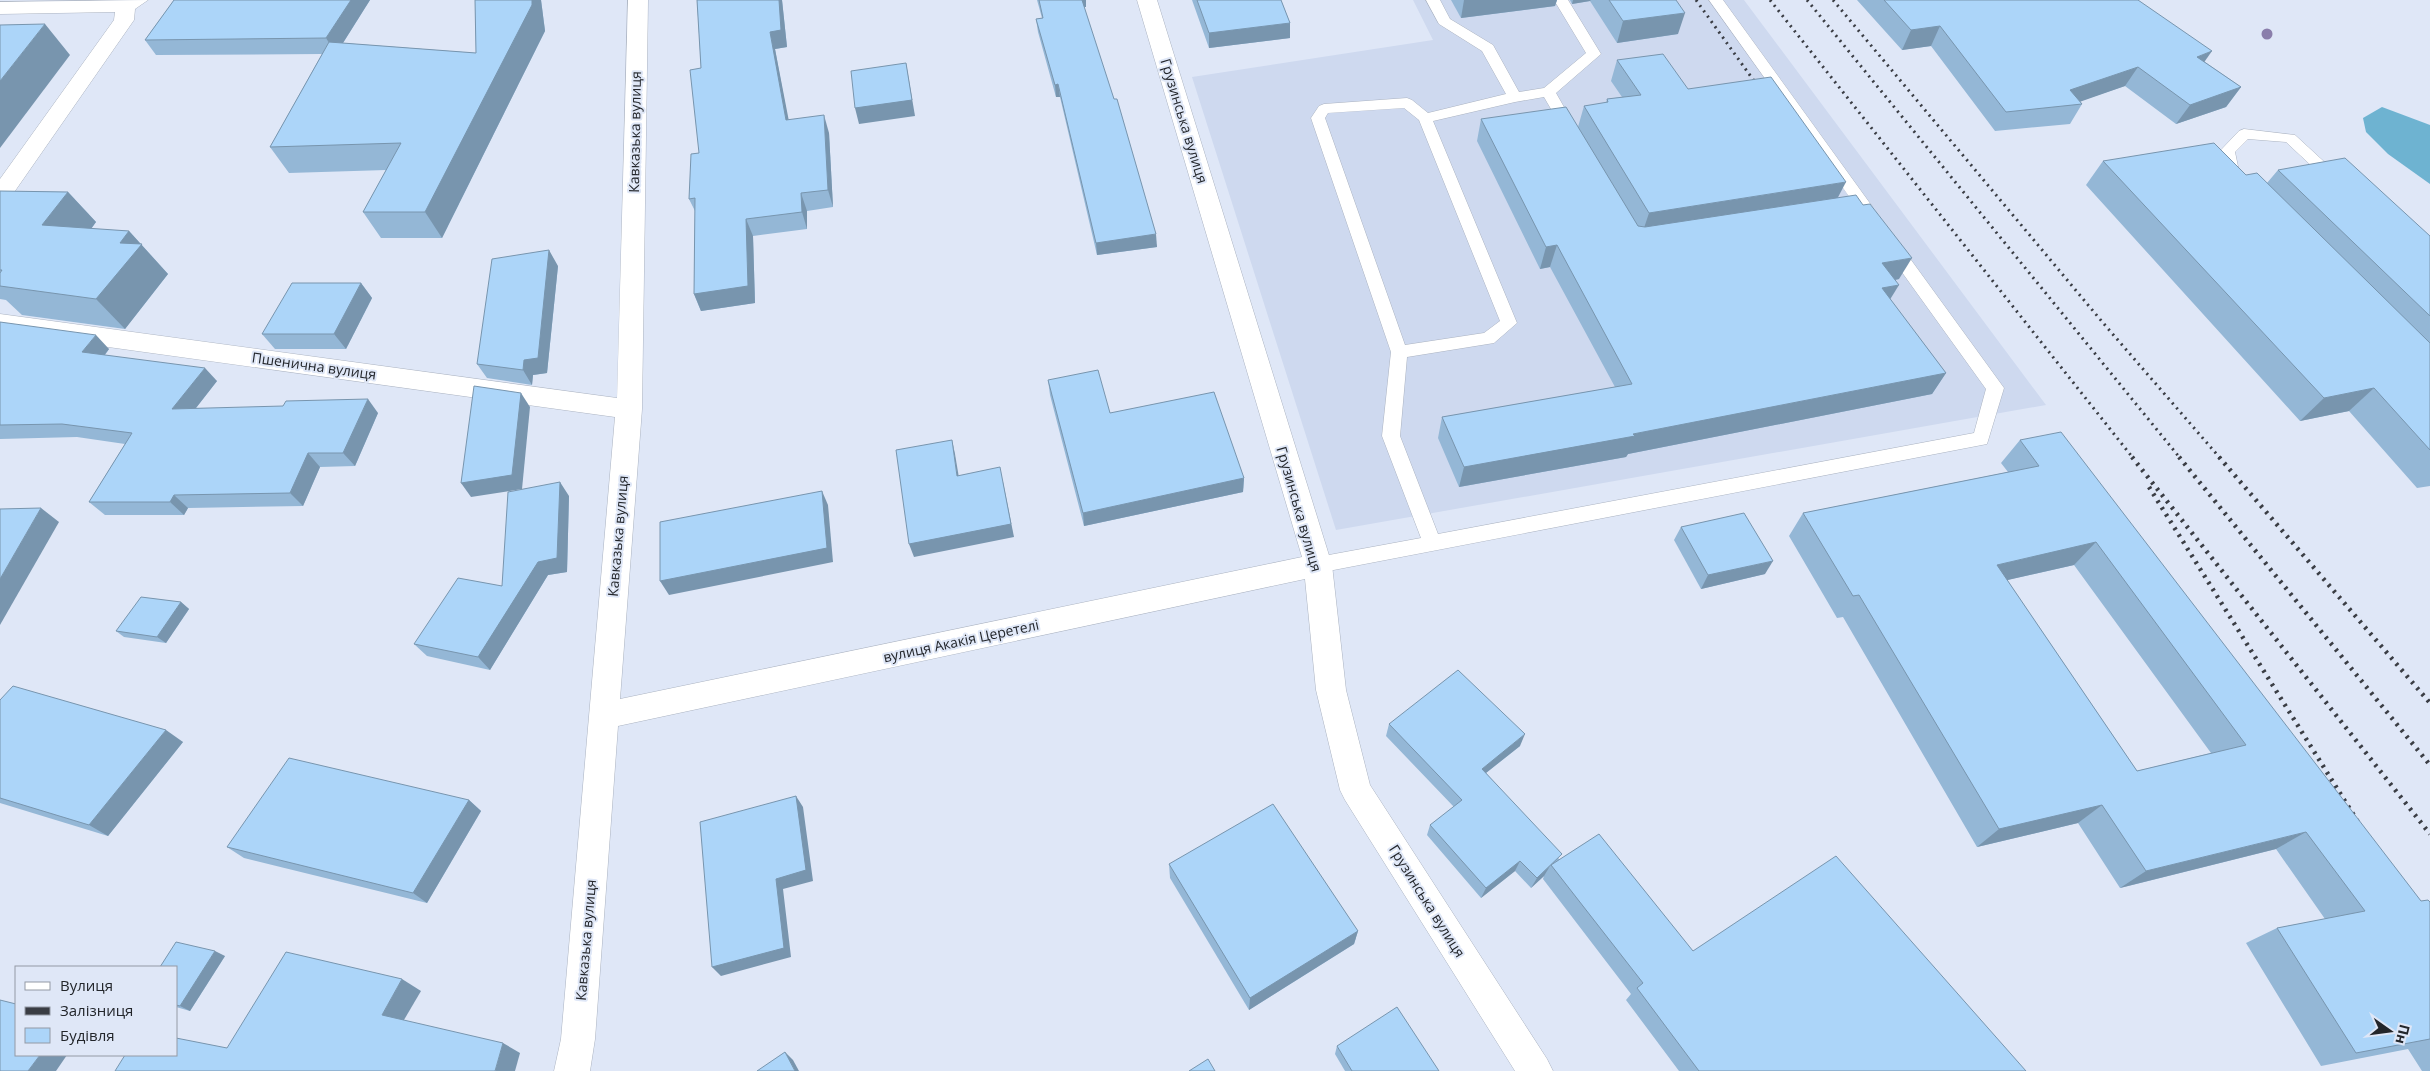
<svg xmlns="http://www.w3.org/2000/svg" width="2430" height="1071" viewBox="0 0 2430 1071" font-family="'Open Sans',sans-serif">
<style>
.built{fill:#ced9ef}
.water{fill:#6eb3d1}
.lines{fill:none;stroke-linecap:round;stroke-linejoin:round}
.lane-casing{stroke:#abb3c1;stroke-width:1}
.street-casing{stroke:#abb3c1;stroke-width:1}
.lane{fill:#fff;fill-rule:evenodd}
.street{fill:#fff;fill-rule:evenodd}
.rail-far1{stroke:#3a3d44;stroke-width:3;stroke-dasharray:2 4.5;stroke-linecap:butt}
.rail{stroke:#3a3d44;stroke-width:4.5;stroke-dasharray:2.5 5.5;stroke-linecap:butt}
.tree{fill:#8a7eab}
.wall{fill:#94b7d6;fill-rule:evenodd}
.shaded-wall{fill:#7895ae}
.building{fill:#acd5f9;stroke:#7895ae;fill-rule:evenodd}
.labels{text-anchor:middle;stroke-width:4;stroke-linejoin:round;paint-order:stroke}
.street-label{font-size:14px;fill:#23262b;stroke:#dfe7f7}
</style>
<rect width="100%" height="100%" fill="#dfe7f7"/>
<polygon class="built" points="1413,0 1744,0 2046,405 1336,530 1192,77 1433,40"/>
<polygon class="water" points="2382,107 2430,125 2430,184 2388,154 2366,132 2363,118"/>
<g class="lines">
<defs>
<g id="lane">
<path d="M1426,0H1440L1450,19L1493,45L1519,92L1544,88L1586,53L1554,0H1568L1601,54L1556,93L1577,130L1575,133H1565L1544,97L1515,102L1433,121L1517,323L1494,343L1407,357L1400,436L1438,534L1974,433L1986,389L1886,250L1884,246L1886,242H1898L2004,388L1987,444L1318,573L1311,571L1308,565L1311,559L1318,557L1421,538L1382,436L1391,352L1311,118L1319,106L1324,104L1407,98L1412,100L1428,113L1506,94L1482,51L1439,24ZM1404,108L1419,120L1500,321L1484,333L1405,345L1325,118L1328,113Z"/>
<polygon points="1709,0 1723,0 1869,202 1872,206 1869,210 1853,212 1848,211 1845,207 1848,203 1853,202"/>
<polygon points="2244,129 2295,135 2344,180 2341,184 2331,184 2286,142 2248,139 2235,152 2241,181 2238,185 2228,185 2220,151 2239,131"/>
</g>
<g id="street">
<polygon points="148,0 135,9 134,20 8,201 0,204 0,179 114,20 115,12 0,14 0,2"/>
<polygon points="628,0 648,0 642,409 620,699 1302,557 1137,0 1157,0 1332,565 1346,690 1370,785 1547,1059 1553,1071 1515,1071 1345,800 1340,790 1316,690 1305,579 618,726 595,1039 590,1071 554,1071 561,1039 615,417 0,332 0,314 617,398"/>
</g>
</defs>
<use href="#lane" class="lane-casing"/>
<use href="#street" class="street-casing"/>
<use href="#lane" class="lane"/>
<use href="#street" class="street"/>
<g class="rail-far1">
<polyline points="1696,0 1762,92"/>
<polyline points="1770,0 2133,458"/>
<polyline points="1807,0 2180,458"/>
<polyline points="1833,0 2104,324 2220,458"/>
</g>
<g class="rail">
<polyline points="2132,457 2430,834"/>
<polyline points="2179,457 2430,765"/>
<polyline points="2219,457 2430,703"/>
<polyline points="2149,487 2358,822"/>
</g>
</g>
<circle class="tree" cx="2267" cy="34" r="5.5"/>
<g class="wall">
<polygon points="174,0 370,0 343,43 476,53 475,0 541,0 545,31 442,238 381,238 363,212 386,170 289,173 270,147 322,54 156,55 145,40"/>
<polygon points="697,0 782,0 787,47 775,49 788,120 829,133 833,207 807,211 807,229 753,236 755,303 701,311 694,294 695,211 689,199 699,153 701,68"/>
<polygon points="1037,0 1086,0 1086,7 1084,7 1157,247 1097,255 1060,97 1056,97 1038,32 1036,19 1042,18"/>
<polygon points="1192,0 1281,0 1290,23 1290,38 1209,48"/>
<polygon points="1451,0 1557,0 1555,6 1461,18"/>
<polygon points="1570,0 1676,0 1678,34 1617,43 1590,1 1572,4"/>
<polygon points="1857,0 2138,0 2205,62 2241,87 2226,107 2176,124 2125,86 2080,101 2082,104 2070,124 1995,131 1931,46 1902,50"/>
<polygon points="1617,60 1688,89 1838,197 1899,279 1895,280 1890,299 1946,373 1932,394 1628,454 1626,457 1459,487 1438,438 1442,417 1615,387 1550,267 1540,269 1477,141 1481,119 1578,127 1584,106 1606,103 1607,99 1622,97 1611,81"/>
<polygon points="2103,161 2246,175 2267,183 2278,170 2430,236 2430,486 2417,488 2349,411 2300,421 2086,185"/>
<polygon points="0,191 68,192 96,222 91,229 129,231 168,274 125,329 22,315 6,300 0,299"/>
<polygon points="558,266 547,373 533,375 532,385 487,378 477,364"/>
<polygon points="361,283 372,298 346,349 275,349 262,334"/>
<polygon points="0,322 109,349 105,355 217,381 196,408 378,413 355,466 320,467 303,506 188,508 184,515 105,515 89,502 125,444 77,437 0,439"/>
<polygon points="1048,380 1110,413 1244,478 1243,492 1084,526 1050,395"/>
<path d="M2020,440L2421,901L2430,902V1071H2422L2408,1049L2321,1066L2246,943L2277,928L2325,919L2276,849L2120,888L2078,823L1977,847L1843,617L1837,618L1789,536L1803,513L2008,472L2001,463ZM2074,565L2211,753L2137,771L2007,580Z"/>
<polygon points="569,496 567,572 548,575 490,670 427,656 414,644 502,586"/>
<polygon points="1681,527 1765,574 1701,589 1674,540"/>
<polygon points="181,602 189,609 166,643 124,637 116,631"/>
<polygon points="0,700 183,742 108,836 0,803"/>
<polygon points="1389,724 1520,746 1486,773 1559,859 1693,951 2026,1071 1679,1071 1626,1000 1631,994 1543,879 1544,876 1531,888 1515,871 1481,898 1427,835 1430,825 1454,807 1386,736"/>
<polygon points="469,800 481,811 427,903 244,858 227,847"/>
<polygon points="1169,864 1358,931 1354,944 1249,1010 1170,878"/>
<polygon points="225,956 190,1011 176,1007 176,967"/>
<polygon points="1337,1046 1439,1071 1345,1071 1335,1054"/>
</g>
<g class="shaded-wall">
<polygon points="351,0 370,0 336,54 326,38"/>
<polygon points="532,0 541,0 545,31 442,238 425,212"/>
<polygon points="779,0 782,0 787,47 775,49 792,137 786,120 770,32"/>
<polygon points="1080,0 1086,0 1086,7 1081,7"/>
<polygon points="1464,0 1557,0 1555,6 1461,18"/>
<polygon points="1573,0 1591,0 1590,1 1572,4"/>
<polygon points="1685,13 1678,34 1617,43 1623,21"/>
<polygon points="1290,23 1290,38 1209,48 1209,33"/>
<polygon points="45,24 70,55 0,148 0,81"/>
<polygon points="1940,26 1931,46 1902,50 1911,30"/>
<polygon points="2212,51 2198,71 2197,57"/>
<polygon points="906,63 915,116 859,124 855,108"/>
<polygon points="2138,67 2125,86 2068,106 2070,90"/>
<polygon points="1058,84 1060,97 1056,97 1055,85"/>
<polygon points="2241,87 2226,107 2176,124 2190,105"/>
<polygon points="824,115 829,133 833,207 828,190"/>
<polygon points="1846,182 1835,203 1642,234 1649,213"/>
<polygon points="68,192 96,222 71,256 42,225"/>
<polygon points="801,193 807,211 807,229 802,212"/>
<polygon points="746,219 753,236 755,303 701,311 694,294"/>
<polygon points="129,231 168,274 125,329 96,299 120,243"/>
<polygon points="1156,234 1157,247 1097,255 1096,243"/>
<polygon points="1557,245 1550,267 1540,269 1546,247"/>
<polygon points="549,250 558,266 547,373 533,375 532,385 523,370 524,360"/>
<polygon points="1912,258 1899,279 1870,285 1882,263"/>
<polygon points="361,283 372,298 346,349 334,334"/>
<polygon points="1899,285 1886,306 1882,288"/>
<polygon points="96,335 109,349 96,366 82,352"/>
<polygon points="205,368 217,381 185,422 172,409"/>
<polygon points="1946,373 1932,394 1628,454 1626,457 1459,487 1464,467"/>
<polygon points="2374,388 2349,411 2300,421 2324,398"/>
<polygon points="521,393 530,407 522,489 471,497 461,483"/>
<polygon points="368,399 378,413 355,466 343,453"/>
<polygon points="952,440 955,454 961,490 957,476"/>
<polygon points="308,453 320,467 303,506 290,493"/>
<polygon points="1244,478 1243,492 1084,526 1083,513"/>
<polygon points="560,482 569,496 567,572 548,575 490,670 478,657"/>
<polygon points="1003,482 1014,537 914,557 909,544"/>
<polygon points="822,491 828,505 833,562 669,595 660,581"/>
<polygon points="174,495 188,508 184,515 170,502"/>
<polygon points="41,508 59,522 0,625 0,579"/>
<polygon points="2096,542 2074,565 1977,587 1997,565"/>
<polygon points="1773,561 1765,574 1701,589 1708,575"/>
<polygon points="181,602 189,609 166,643 157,637"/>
<polygon points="166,730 183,742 108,836 89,825"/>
<polygon points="1525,734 1520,746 1477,780 1482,769"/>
<polygon points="796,796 803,807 813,881 783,889 791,957 721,976 712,967"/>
<polygon points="469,800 481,811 427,903 413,893"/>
<polygon points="2102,805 2078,823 1977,847 1999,829"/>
<polygon points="2306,832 2276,849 2120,888 2146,871"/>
<polygon points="1520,861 1515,871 1481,898 1486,888"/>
<polygon points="1550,866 1544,876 1531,888 1537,878"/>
<polygon points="1358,931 1354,944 1249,1010 1250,998"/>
<polygon points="215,951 225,956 190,1011 180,1006"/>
<polygon points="402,979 421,991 401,1025 382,1015"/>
<polygon points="503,1043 520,1053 515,1071 495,1071"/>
<polygon points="785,1052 793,1060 799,1071 795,1071"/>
<polygon points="40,1055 67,1055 56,1071 28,1071"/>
</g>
<g class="building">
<polygon points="174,0 351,0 326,38 145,40"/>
<polygon points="475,0 532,0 532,5 425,212 363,212 401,143 270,147 329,42 476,53"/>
<polygon points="697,0 779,0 781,30 770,32 786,120 824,115 828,190 801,193 802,212 746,219 748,286 694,294 695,198 689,199 691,154 699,153 690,70 701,68"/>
<polygon points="1039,0 1082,0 1114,99 1117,99 1156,234 1096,243 1058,84 1055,85 1036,19 1043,18"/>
<polygon points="1197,0 1281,0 1290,23 1209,33"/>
<polygon points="1609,0 1676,0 1685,13 1623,21"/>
<polygon points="1884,0 2138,0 2212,51 2197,57 2241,87 2190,105 2138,67 2070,90 2082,104 2006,112 1940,26 1911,30"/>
<polygon points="45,24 0,81 0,25"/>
<polygon points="1663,54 1688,89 1771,77 1846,182 1649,213 1584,106 1608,102 1607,99 1641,95 1617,60"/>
<polygon points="906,63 912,100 855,108 851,71"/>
<polygon points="1566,107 1638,226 1645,227 1856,195 1863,205 1870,204 1912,258 1882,263 1899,285 1882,288 1946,373 1633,434 1635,436 1464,467 1442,417 1632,384 1557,245 1546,247 1481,119"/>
<polygon points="2214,143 2246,175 2257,173 2430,343 2430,450 2374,388 2324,398 2103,161"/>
<polygon points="2345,158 2430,236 2430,316 2278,170"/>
<polygon points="0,191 68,192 42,225 129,231 120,243 142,244 96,299 0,286 0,273 2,270 0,270"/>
<polygon points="549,250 538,358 524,360 523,370 477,364 492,259"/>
<polygon points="292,283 361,283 334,334 262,334"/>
<polygon points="0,322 96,335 82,352 205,368 172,409 283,406 286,401 368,399 343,453 308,453 290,493 174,495 170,502 89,502 132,433 62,424 0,425"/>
<polygon points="1098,370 1110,413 1214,392 1244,478 1083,513 1048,380"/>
<polygon points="474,386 521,393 512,475 461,483"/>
<path d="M2061,432L2421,901L2428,900L2430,902V1039L2356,1053L2277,928L2365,911L2306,832L2146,871L2102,805L1999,829L1859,595L1853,596L1803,513L2039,466L2020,440ZM2096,542L2246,745L2137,771L1997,565Z"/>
<polygon points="952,440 957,476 1000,467 1011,524 909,544 896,450"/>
<polygon points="560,482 557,558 538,562 478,657 414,644 458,578 502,586 508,492"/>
<polygon points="822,491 827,548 660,581 660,522"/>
<polygon points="41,508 0,579 0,509"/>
<polygon points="1744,513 1773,561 1708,575 1681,527"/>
<polygon points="141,597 181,602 157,637 116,631"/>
<polygon points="1458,670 1525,734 1482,769 1562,854 1537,878 1520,861 1486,888 1430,825 1462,800 1389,724"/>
<polygon points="13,686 166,730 89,825 0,798 0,700"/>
<polygon points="289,758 469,800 413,893 227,847"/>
<polygon points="796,796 806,870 776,879 784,948 712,967 700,822"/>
<polygon points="1273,804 1358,931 1250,998 1169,864"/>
<polygon points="1599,834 1693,951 1836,856 2026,1071 1699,1071 1637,988 1643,983 1551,865"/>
<polygon points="176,942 215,951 180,1006 176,1005 176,967 160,967"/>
<polygon points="286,952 402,979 382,1015 503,1043 495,1071 115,1071 125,1055 176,1055 176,1038 227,1048"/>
<polygon points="0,1000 16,1004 16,1055 40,1055 28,1071 0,1071"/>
<polygon points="1397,1007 1439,1071 1352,1071 1337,1046"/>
<polygon points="785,1052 795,1071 757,1071"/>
<polygon points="1208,1059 1215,1071 1189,1071"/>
</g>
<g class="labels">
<g class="street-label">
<text transform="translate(1184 121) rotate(73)" y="5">Грузинська вулиця</text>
<text transform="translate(635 132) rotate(-89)" y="5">Кавказька вулиця</text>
<text transform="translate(314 366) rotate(8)" y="5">Пшенична вулиця</text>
<text transform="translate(1299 509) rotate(74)" y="5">Грузинська вулиця</text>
<text transform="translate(618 536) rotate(-85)" y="5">Кавказька вулиця</text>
<text transform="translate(961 641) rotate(-12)" y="5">вулиця Акакія Церетелі</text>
<text transform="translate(1427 901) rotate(58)" y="5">Грузинська вулиця</text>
<text transform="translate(586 940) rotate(-85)" y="5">Кавказька вулиця</text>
</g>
</g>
<rect x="15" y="966" width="162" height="90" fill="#dfe7f7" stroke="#949aa5"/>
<rect x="25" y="982" width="25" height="8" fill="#ffffff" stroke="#949aa5"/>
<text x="60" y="991" font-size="15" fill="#23262b">Вулиця</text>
<rect x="25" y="1007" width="25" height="8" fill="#3a3d44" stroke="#949aa5"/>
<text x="60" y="1016" font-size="15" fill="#23262b">Залізниця</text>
<rect x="25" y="1028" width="25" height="15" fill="#acd5f9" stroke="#949aa5"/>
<text x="60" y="1041" font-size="15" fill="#23262b">Будівля</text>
<g transform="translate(2390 1031) rotate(104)" stroke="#dfe7f7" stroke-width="4" paint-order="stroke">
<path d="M0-4L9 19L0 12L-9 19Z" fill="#23262b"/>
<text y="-8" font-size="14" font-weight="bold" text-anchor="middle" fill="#23262b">Пн</text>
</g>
</svg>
